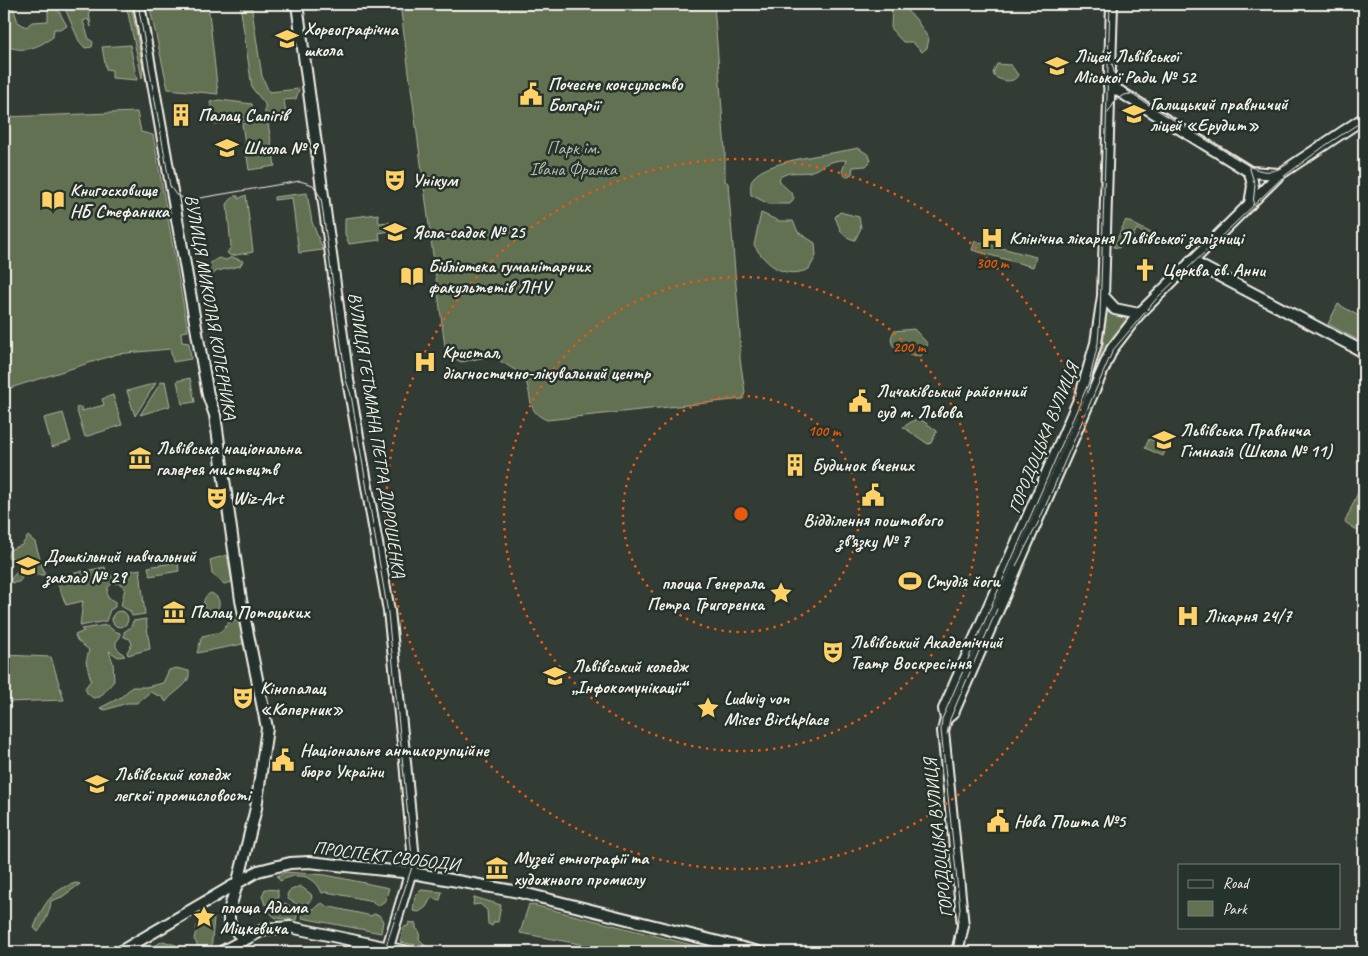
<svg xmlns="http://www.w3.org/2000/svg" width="1368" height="956" viewBox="0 0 1368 956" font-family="Caveat,sans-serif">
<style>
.green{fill:#637152;stroke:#acb19d}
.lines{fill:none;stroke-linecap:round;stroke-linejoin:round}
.major-casing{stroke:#f4f1e8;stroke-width:14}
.major{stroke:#26332d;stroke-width:10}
.tram{stroke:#f4f1e8;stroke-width:1}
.ring{fill:none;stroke:#e8590c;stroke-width:2.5;stroke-dasharray:2.5 5}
.labels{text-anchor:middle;stroke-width:5;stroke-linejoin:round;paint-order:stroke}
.poi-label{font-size:18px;font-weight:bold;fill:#f4f1e8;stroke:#26332d;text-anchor:start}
.park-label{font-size:18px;fill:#babeac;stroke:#26332d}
.street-label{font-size:18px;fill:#f4f1e8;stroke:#26332d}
.centre{fill:#e8590c;stroke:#26332d;stroke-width:2.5}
.ring-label{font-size:15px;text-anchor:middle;font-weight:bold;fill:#e8590c;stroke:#26332d;stroke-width:5;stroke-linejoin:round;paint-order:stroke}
</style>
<rect width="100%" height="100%" fill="#333b35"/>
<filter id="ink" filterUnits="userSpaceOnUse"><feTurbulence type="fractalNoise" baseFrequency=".02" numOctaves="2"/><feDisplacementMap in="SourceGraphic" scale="10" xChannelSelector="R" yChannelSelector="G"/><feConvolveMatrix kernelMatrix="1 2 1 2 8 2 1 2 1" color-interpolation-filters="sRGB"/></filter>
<g filter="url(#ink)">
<g class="green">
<path d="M4,4H12L18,22L26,27L32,22L48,21V4H55L67,26L62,29H54L53,37C37,48 23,54 4,45Z"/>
<polygon points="63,4 88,4 91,27 88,19 83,21 89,39 93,42 92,47 85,48 79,41"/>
<polygon points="126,4 131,4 143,69 142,78"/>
<polygon points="149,4 208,4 218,94 168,89"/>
<polygon points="240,4 251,4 262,76 269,92 299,89 296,99 284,100 286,113 268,123 275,166 249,170 242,124 265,120 265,104 252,88"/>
<path d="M400,4H714L725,150V181L728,183L740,335V359L745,392L743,399L547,420C522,410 536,391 521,375C514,368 501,362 492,356L461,362L446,354Z"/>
<polygon points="892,4 907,4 908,12 915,18 929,39 927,48 922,52 912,42 903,42 891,29"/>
<polygon points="130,45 137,80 112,78 112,70 106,69 102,47"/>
<path d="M997,64L1011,65L1018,75C1013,84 1003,81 995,77L993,73Z"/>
<polygon points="220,100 252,104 253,120 215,124 210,102"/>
<polygon points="137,112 141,132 153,135 188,331 181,332 182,342 189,343 191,359 173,362 170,349 117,354 4,390 4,117"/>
<path d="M858,148L869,155L871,161L866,166L853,167L852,174L846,177L842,172L846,160C829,159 821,169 809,172C797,174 789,170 779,178C781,187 791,189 794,198L790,204H769L751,195C750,189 750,182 754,177C770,159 834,154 858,148Z"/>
<polygon points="307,193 312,222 323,250 299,253 292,198 274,200 274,197"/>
<polygon points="246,195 253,252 231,256 227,253 231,247 227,204 234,196 238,196 238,199"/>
<path d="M840,212L859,217L861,228L855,240C841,237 840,229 835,217Z"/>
<path d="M761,213L779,221H793L798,232L815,243L816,256L809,269C785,280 766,265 754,245Z"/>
<polygon points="378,214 379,223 389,222 390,231 379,233 380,240 349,244 345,234 345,218"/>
<polygon points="1126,220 1151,233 1147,236 1137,229 1128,245 1121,244 1119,248 1113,247"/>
<polygon points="975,241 1036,257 1033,267 972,250"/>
<path d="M232,257L243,261L240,266L217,271L209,277L206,273C207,265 212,261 219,258L226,260Z"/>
<polygon points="1338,304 1364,319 1358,340 1328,324"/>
<polygon points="1106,311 1112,315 1128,317 1107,348 1097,375 1095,374 1103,347"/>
<path d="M914,329L928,344L921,356C907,356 883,349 894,331Z"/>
<polygon points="190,378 195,402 182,404 177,381"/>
<polygon points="165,381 170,406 140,415 161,382"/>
<polygon points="156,383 135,416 127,391"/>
<polygon points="113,395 122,425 85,437 76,408 81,407 82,411 104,405 102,399"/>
<polygon points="63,413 71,441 52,447 44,418"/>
<polygon points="916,419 923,421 937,431 931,443 928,444 903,427"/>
<polygon points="1149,439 1167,446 1163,456 1145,448"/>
<polygon points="1364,479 1364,535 1345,522"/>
<polygon points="28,536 35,542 45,575 24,575 19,582 12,583 11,579 19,569 17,560 8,557 9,550 22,545"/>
<polygon points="227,555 232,582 224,584 212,574 210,560"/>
<polygon points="178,562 179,571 150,576 148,567"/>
<path d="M105,567L107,576L140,569L145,614L132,616L130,611L121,606L125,588C115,578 104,585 108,598L115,601V607L110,610L106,621L80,626L83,601L66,605L55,577Z"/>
<path d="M211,593C221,597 222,607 213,614L205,609C202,602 204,596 211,593Z"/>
<circle cx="120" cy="619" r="8"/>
<polygon points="146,619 150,649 128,655 127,652 132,644 130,639 124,637 124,632 131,627 133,621"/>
<polygon points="239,619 243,644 197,653 202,636 221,632 230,621"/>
<polygon points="107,625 114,631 120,633 120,637 116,642 116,647 125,656 118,657 109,651 113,663 114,681 100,697 93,698 87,693 85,688 91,680 86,662 89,650 77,640 75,635 84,631 81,629"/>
<polygon points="4,655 51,657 64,700 7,702 5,686 9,685"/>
<path d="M176,668L189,671C191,686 174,690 166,702L162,697L150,692L137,703H127L105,710L100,708L121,697L132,687H146L163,683L169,670Z"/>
<path d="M285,872L326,875L389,888L385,901L379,905L374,904L373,901L326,892L322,893C314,873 295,873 280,881L277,876Z"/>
<path d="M76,883L80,884L62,897L51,901C50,912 45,923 38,932L34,928C42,906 52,889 76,883Z"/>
<polygon points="300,886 311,894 312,898 308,903 298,905 288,899 287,895 289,891"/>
<polygon points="265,889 278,890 278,900 265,905 262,896"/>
<polygon points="421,890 442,892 440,900 431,898 426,907 419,912 413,911 415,896"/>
<polygon points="474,897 501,905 498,922 494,922 492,926 488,924 487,910 480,904 473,905"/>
<polygon points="285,903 298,911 296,920 276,918 269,912"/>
<polygon points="322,903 326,906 372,916 373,914 379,915 383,921 381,933 302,918 303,910 314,909"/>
<polygon points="529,904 712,950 722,952 623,952 520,933"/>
<polygon points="210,915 214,918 211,952 200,950 194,939 198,922"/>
<polygon points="409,922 416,924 416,928 420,932 419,939 425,945 425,947 400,942 404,927 408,926"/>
<polygon points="163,941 182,947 185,952 152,952 151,948"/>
</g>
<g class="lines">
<defs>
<g id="major">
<polyline points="139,4 208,395 215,415 241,600 267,728 256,808 241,870 229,911 229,923 243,939"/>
<polyline points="297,4 348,380 389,611 405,762 414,861 388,947"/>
<polyline points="1109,85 1250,172 1280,174"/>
<polyline points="1250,172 1253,186 1250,204"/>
<polyline points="1191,261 1364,352"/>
<polyline points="1103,296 1115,309 1139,314"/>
<polyline points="946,719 953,713 1112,349 1139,314 1280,174 1364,118"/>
<polyline points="122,952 123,950 258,871 290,863 309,862 412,873 519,892 759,952"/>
<polyline points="221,952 265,929 290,927 408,952"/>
<polyline points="957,952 963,926 943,731 946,719 944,709 1081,395 1096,343 1103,296 1112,4"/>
</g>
</defs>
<use href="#major" class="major-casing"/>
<use href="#major" class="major"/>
<g class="tram">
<polyline points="138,4 170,186 176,195 188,200 300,181 313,185 321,198 346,380 351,395 388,613 412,858 412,867 384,952"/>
<path d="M1112,63L1116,80L1131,94L1249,166C1265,174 1275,173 1289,163"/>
<path d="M1108,113C1114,103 1118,94 1131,94"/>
<polyline points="1249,166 1255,185 1253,205"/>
<polyline points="1016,566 1039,521 1113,350 1158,297 1283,177 1326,145 1364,120"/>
<polyline points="947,734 950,719 997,609"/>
<polyline points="953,952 960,909 941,730 942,719 1089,382 1098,343 1100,316 1110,4"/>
</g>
</g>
</g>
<g class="ring">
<circle cx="741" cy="514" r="118"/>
<circle cx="741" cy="514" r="237"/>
<circle cx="741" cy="514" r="355"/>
</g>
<defs>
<symbol id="school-bare" viewBox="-9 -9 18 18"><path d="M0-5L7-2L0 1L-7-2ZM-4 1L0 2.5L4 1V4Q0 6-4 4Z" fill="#ffd166" stroke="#26332d" stroke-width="2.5" paint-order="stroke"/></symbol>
<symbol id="civic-bare" viewBox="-9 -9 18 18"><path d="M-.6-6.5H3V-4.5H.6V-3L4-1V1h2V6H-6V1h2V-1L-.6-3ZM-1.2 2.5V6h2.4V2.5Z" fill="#ffd166" stroke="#26332d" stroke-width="2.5" paint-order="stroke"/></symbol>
<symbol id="building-bare" viewBox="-9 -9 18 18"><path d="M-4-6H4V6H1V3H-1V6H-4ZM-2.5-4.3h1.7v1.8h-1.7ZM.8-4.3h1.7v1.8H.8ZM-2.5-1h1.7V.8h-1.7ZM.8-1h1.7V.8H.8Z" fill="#ffd166" stroke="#26332d" stroke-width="2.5" paint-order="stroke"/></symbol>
<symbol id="theatre-bare" viewBox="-9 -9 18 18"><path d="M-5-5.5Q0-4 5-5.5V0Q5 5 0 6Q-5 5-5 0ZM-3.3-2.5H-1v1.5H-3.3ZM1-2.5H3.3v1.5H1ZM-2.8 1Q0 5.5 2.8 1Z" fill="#ffd166" stroke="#26332d" stroke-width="2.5" paint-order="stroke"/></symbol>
<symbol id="library-bare" viewBox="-9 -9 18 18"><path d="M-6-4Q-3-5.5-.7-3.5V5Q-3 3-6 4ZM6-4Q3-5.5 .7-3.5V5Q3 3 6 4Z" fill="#ffd166" stroke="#26332d" stroke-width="2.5" paint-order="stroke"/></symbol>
<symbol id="hospital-bare" viewBox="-9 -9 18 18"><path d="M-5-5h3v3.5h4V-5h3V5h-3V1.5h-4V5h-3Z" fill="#ffd166" stroke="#26332d" stroke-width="2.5" paint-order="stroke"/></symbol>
<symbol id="church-bare" viewBox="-9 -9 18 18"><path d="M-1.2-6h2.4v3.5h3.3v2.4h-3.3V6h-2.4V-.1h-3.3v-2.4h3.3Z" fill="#ffd166" stroke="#26332d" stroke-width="2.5" paint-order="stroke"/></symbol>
<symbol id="museum-bare" viewBox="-9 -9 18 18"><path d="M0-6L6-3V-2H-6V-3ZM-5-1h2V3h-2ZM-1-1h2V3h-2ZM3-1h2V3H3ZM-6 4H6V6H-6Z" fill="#ffd166" stroke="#26332d" stroke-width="2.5" paint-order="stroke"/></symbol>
<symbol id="stadium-bare" viewBox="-9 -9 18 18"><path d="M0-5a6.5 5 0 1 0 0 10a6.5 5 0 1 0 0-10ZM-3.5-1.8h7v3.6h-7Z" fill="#ffd166" stroke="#26332d" stroke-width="2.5" paint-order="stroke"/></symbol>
<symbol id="sight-bare" viewBox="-9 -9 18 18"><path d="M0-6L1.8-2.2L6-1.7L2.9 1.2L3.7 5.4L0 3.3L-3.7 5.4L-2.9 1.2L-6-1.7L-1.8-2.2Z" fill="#ffd166" stroke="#26332d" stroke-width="2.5" paint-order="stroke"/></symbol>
<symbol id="university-bare" viewBox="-9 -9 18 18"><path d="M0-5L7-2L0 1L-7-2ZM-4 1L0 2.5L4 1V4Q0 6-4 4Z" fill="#ffd166" stroke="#26332d" stroke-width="2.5" paint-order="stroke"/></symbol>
</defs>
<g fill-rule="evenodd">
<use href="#school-bare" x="271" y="23" width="32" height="32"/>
<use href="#school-bare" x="1041" y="50" width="32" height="32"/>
<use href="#civic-bare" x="515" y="78" width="32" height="32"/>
<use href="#school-bare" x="1118" y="98" width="32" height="32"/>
<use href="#building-bare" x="165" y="99" width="32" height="32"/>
<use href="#school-bare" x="211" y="132" width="32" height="32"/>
<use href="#theatre-bare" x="379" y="164" width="32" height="32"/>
<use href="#library-bare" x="37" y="184" width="32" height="32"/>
<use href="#school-bare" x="379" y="216" width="32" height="32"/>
<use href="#hospital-bare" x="976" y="222" width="32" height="32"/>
<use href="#church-bare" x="1129" y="254" width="32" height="32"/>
<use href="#library-bare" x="396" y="260" width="32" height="32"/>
<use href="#hospital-bare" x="409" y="346" width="32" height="32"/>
<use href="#civic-bare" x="844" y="385" width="32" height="32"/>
<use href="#school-bare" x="1148" y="424" width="32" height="32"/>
<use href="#museum-bare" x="124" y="442" width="32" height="32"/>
<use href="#building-bare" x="779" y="449" width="32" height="32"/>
<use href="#civic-bare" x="857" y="479" width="32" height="32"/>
<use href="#theatre-bare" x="201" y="482" width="32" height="32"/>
<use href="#school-bare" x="12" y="550" width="32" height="32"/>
<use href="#stadium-bare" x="894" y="565" width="32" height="32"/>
<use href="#sight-bare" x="765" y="577" width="32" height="32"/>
<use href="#museum-bare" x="158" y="596" width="32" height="32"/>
<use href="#hospital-bare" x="1172" y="600" width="32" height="32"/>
<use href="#theatre-bare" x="817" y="636" width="32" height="32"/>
<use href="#university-bare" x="539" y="660" width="32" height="32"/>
<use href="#theatre-bare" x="227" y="682" width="32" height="32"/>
<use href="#sight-bare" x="692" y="692" width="32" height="32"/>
<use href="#civic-bare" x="267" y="744" width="32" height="32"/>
<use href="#university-bare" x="81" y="768" width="32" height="32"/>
<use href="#civic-bare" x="982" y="805" width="32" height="32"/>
<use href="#museum-bare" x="481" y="852" width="32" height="32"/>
<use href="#sight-bare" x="188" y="901" width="32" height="32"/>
</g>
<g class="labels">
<g class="poi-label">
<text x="304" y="35">Хореографічна<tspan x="304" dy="21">школа</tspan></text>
<text x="1074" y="62">Ліцей Львівської<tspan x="1074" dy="21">Міської Ради № 52</tspan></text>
<text x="548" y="90">Почесне консульство<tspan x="548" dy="21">Болгарії</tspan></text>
<text x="1150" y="110">Галицький правничий<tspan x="1150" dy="21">ліцей «Ерудит»</tspan></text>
<text x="198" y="121">Палац Сапігів</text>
<text x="243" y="154">Школа № 9</text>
<text x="412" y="186">Унікум</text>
<text x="70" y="196">Книгосховище<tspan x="70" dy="21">НБ Стефаника</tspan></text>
<text x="412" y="238">Ясла-садок № 25</text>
<text x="1009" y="244">Клінічна лікарня Львівської залізниці</text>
<text x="428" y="272">Бібліотека гуманітарних<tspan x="428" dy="21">факультетів ЛНУ</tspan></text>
<text x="1162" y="276">Церква св. Анни</text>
<text x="442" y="358">Кристал,<tspan x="442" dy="21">діагностично-лікувальний центр</tspan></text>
<text x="876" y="397">Личаківський районний<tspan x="876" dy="21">суд м. Львова</tspan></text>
<text x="1180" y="436">Львівська Правнича<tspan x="1180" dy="21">Гімназія (Школа № 11)</tspan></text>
<text x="156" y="454">Львівська національна<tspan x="156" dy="21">галерея мистецтв</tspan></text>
<text x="812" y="471">Будинок вчених</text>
<text x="233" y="504">Wiz-Art</text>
<text x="873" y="526" text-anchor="middle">Відділення поштового<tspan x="873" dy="21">зв’язку № 7</tspan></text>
<text x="44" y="562">Дошкільний навчальний<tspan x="44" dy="21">заклад № 29</tspan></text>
<text x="926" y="587">Студія йоги</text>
<text x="764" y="589" text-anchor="end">площа Генерала<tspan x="764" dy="21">Петра Григоренка</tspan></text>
<text x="190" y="618">Палац Потоцьких</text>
<text x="1204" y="622">Лікарня 24/7</text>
<text x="850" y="648">Львівський Академічний<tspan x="850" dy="21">Театр Воскресіння</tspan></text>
<text x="572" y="672">Львівський коледж<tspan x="572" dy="21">„Інфокомунікації“</tspan></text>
<text x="260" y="694">Кінопалац<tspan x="260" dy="21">«Коперник»</tspan></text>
<text x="724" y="704">Ludwig von<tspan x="724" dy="21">Mises Birthplace</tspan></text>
<text x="300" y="756">Національне антикорупційне<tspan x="300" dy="21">бюро України</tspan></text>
<text x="114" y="780">Львівський коледж<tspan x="114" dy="21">легкої промисловості</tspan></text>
<text x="1014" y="827">Нова Пошта №5</text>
<text x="514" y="864">Музей етнографії та<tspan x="514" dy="21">художнього промислу</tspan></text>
<text x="220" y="913">площа Адама<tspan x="220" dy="21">Міцкевича</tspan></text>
</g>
<g class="park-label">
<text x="573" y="154">Парк ім.<tspan x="573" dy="21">Івана Франка</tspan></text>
</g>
<g class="street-label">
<text transform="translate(211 307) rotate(80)" y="6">ВУЛИЦЯ МИКОЛАЯ КОПЕРНИКА</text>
<text transform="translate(377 435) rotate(81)" y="6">ВУЛИЦЯ ГЕТЬМАНА ПЕТРА ДОРОШЕНКА</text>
<text transform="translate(1043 438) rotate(-68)" y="6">ГОРОДОЦЬКА ВУЛИЦЯ</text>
<text transform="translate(938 838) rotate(-96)" y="6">ГОРОДОЦЬКА ВУЛИЦЯ</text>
<text transform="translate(386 856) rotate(7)" y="6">ПРОСПЕКТ СВОБОДИ</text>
</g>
</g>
<circle cx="741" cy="514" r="8" class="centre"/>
<g class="ring-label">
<text x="992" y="268">300 m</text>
<text x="909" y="352">200 m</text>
<text x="824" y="436">100 m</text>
</g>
<rect width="1368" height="956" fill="none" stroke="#26332d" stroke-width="20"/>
<rect x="10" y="10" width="1348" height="936" fill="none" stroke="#f4f1e8" stroke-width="2" filter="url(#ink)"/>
<rect x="1178" y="864" width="162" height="65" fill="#26332d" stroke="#787f78"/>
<rect x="1188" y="880" width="25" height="8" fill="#26332d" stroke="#787f78"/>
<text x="1223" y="888" font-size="15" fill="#f4f1e8">Road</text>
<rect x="1188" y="901" width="25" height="15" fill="#637152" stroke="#787f78"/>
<text x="1223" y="914" font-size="15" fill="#f4f1e8">Park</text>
</svg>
